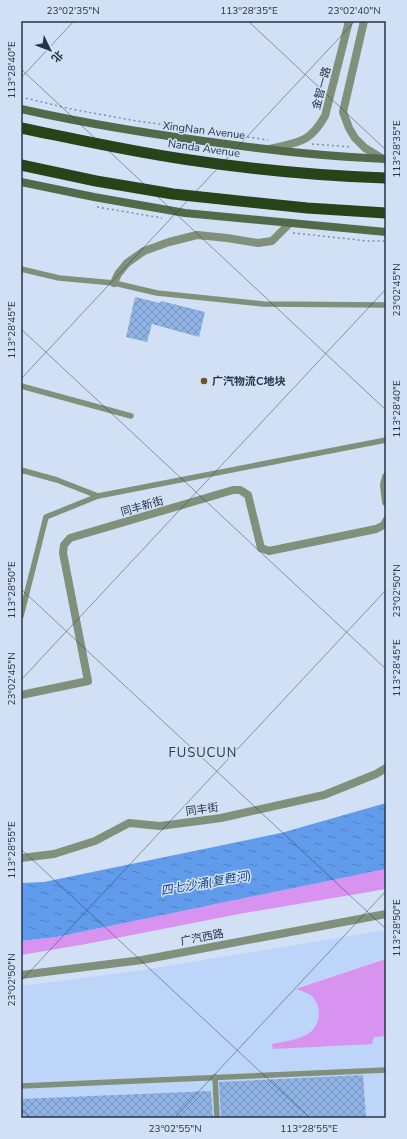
<svg xmlns="http://www.w3.org/2000/svg" width="407" height="1139" viewBox="0 0 407 1139" font-family="'Nunito Sans','Noto Sans SC',sans-serif">
<style>
.built{fill:#bcd5f8}
.green{fill:#d793ef}
.water{fill:url(#water-ripples)}
.building{fill:url(#building-cross-hatch)}
.lines{fill:none;stroke-linecap:round;stroke-linejoin:round}
.path{stroke:#808ea3;stroke-width:1.5;stroke-dasharray:2 3;stroke-linecap:butt}
.service{stroke:#80907a;stroke-width:5.5}
.minor{stroke:#80907a;stroke-width:8}
.tertiary{stroke:#80907a;stroke-width:8}
.secondary{stroke:#536a4a;stroke-width:8}
.trunk{stroke:#264418;stroke-width:11}
.ticks{fill:none;stroke:#263449;stroke-width:1;stroke-opacity:0.45}
.poi-dot{fill:#6f5326;stroke:#d1e0f5;stroke-width:1.5}
.labels{text-anchor:middle;stroke-width:3;stroke-linejoin:round;paint-order:stroke}
.street-label{font-size:11px;fill:#263449;stroke:#d1e0f5}
.poi-label{font-size:11px;font-weight:bold;fill:#263449;stroke:#d1e0f5;text-anchor:start}
.water-label{font-size:12px;font-style:italic;fill:#144585;stroke:#d1e0f5}
.quarter-label{font-size:13px;letter-spacing:1px;fill:#263449;stroke:#d1e0f5}
.neatline{fill:none;stroke:#263449;stroke-width:1.5}
.ticks-label{font-size:10px;text-anchor:middle;fill:#263449}
</style>
<defs>
<pattern id="water-ripples" width="26" height="14" patternUnits="userSpaceOnUse"><rect width="26" height="14" fill="#619bec"/><path d="M2 4q2-2 4 0t4 0M15 11q2-2 4 0t4 0" fill="none" stroke="#507fc1"/></pattern>
<pattern id="building-cross-hatch" width="8" height="8" patternUnits="userSpaceOnUse"><rect width="8" height="8" fill="#8fb3e5"/><path d="M0 0l8 8M0 8l8-8" fill="none" stroke="#7592bc"/></pattern>
</defs>
<rect width="100%" height="100%" fill="#d1e0f5"/>
<polygon class="built" points="386,930 386,1118 21,1118 21,986 136,971"/>
<g class="green">
<polygon points="386,869 386,889 239,914 86,944 21,955 21,941 57,937"/>
<path d="M386,959V1036L374,1037L372,1044L273,1049L272,1044C283,1042 296,1040 306,1035C320,1028 323,1009 313,997C309,993 301,991 296,989Z"/>
</g>
<polygon class="water" points="386,803 386,869 57,937 21,941 21,883 44,882 281,833"/>
<g class="building">
<polygon points="135,297 160,303 161,301 205,312 199,337 152,324 147,342 126,337"/>
<polygon points="363,1075 366,1118 221,1118 219,1082"/>
<polygon points="211,1091 213,1118 21,1118 21,1099"/>
</g>
<g class="lines">
<g class="path">
<polyline points="21,97 71,109 131,120 268,140"/>
<polyline points="312,144 352,147"/>
<polyline points="97,207 162,218"/>
<polyline points="293,233 368,241 386,241"/>
</g>
<g class="service">
<polyline points="21,269 59,278 114,283 157,293 263,304 386,305"/>
<polyline points="21,386 131,416"/>
<polyline points="21,470 57,480 98,496"/>
<polyline points="21,616 46,517 98,496 386,440"/>
<polyline points="215,1077 217,1118"/>
<polyline points="21,1086 386,1070"/>
</g>
<g class="minor">
<polyline points="364,21 343,112 349,128 355,138 365,148 383,159"/>
<path d="M269,149C298,142 309,144 325,116L349,21"/>
<polyline points="114,283 118,274 127,263 144,251 169,242 197,235 227,238 258,243 272,241 290,223"/>
<polyline points="386,477 384,485 386,502"/>
<polyline points="21,695 88,681 63,553 64,545 70,538 233,490 240,490 248,495 261,548 269,551 376,529 384,525 386,521"/>
<polyline points="21,858 54,854 95,841 129,823 160,826 221,818 324,795 376,774 386,768"/>
</g>
<polyline class="tertiary" points="21,975 142,960 386,914"/>
<g class="secondary">
<path d="M21,109C92,125 163,136 234,145C285,152 335,157 386,159"/>
<polyline points="21,182 94,197 185,213 386,232"/>
</g>
<g class="trunk">
<path d="M21,128C75,139 128,151 183,159C249,169 319,176 386,178"/>
<polyline points="21,165 96,181 173,194 307,208 386,213"/>
</g>
</g>
<path class="ticks" d="M248,21L386,150M21,69L386,410M21,78L74,21M21,329L386,669M21,379L355,21M21,589L386,929M21,680L386,289M21,849L310,1118M21,981L386,590M21,1108L31,1118M174,1118L386,891"/>
<circle class="poi-dot" cx="204" cy="381" r="4"/>
<g class="labels">
<g class="street-label">
<text transform="translate(321 88) rotate(-75)" y="4">金智一路</text>
<text transform="translate(204 130) rotate(7)" y="4">XingNan Avenue</text>
<text transform="translate(204 148) rotate(8)" y="4">Nanda Avenue</text>
<text transform="translate(142 506) rotate(-16)" y="4">同丰新街</text>
<text transform="translate(202 809) rotate(-8)" y="4">同丰街</text>
<text transform="translate(202 937) rotate(-11)" y="4">广汽西路</text>
</g>
<g class="poi-label">
<text x="212" y="385">广汽物流C地块</text>
</g>
<g class="water-label">
<text transform="translate(206 883) rotate(-10)" y="4">四七沙涌(复甦河)</text>
</g>
<g class="quarter-label">
<text x="203" y="757">FUSUCUN</text>
</g>
</g>
<rect width="407" height="1139" fill="none" stroke="#d1e0f5" stroke-width="44"/>
<g transform="translate(50 50) rotate(133)" stroke="#d1e0f5" stroke-width="3" paint-order="stroke">
<path d="M0-3L7 15L0 10L-7 15Z" fill="#263449"/>
<text y="-6" font-size="11" font-weight="bold" text-anchor="middle" fill="#263449">北</text>
</g>
<rect x="22" y="22" width="363" height="1095" class="neatline"/>
<g class="ticks-label">
<text x="73" y="14">23°02'35"N</text>
<text x="249" y="14">113°28'35"E</text>
<text x="354" y="14">23°02'40"N</text>
<text transform="translate(11 70) rotate(-90)" y="4">113°28'40"E</text>
<text transform="translate(396 149) rotate(-90)" y="4">113°28'35"E</text>
<text transform="translate(396 290) rotate(-90)" y="4">23°02'45"N</text>
<text transform="translate(11 330) rotate(-90)" y="4">113°28'45"E</text>
<text transform="translate(396 409) rotate(-90)" y="4">113°28'40"E</text>
<text transform="translate(11 590) rotate(-90)" y="4">113°28'50"E</text>
<text transform="translate(396 591) rotate(-90)" y="4">23°02'50"N</text>
<text transform="translate(396 668) rotate(-90)" y="4">113°28'45"E</text>
<text transform="translate(11 679) rotate(-90)" y="4">23°02'45"N</text>
<text transform="translate(11 850) rotate(-90)" y="4">113°28'55"E</text>
<text transform="translate(396 928) rotate(-90)" y="4">113°28'50"E</text>
<text transform="translate(11 980) rotate(-90)" y="4">23°02'50"N</text>
<text x="175" y="1132">23°02'55"N</text>
<text x="309" y="1132">113°28'55"E</text>
</g>
</svg>
